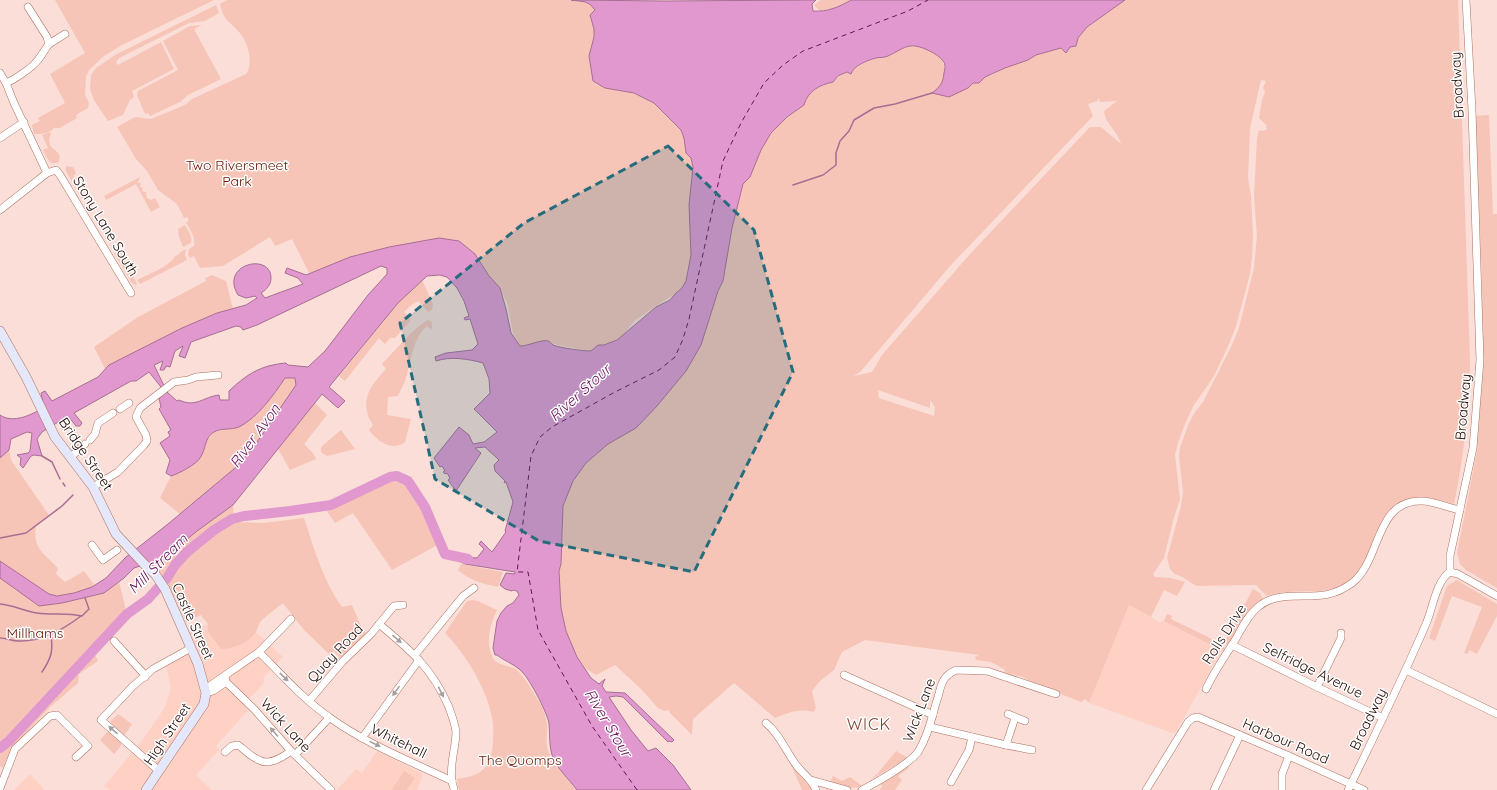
<svg xmlns="http://www.w3.org/2000/svg" width="1497" height="790" viewBox="0 0 1497 790" font-family="Quicksand,sans-serif">
<style>
.built{fill:#ffd1c5}
.green{fill:#f7c5b7;fill-rule:evenodd}
.water{fill:#e198cf;stroke:#a86e93;fill-rule:evenodd}
.lines{fill:none;stroke-linecap:round;stroke-linejoin:round}
.stream{stroke:#a86e93;stroke-width:1.5}
.river{stroke:#e198cf;stroke-width:10}
.ferry{stroke:#68135b;stroke-width:1;stroke-dasharray:5 4;stroke-linecap:butt}
.street-casing{stroke:#ad7161;stroke-width:8}
.secondary-casing{stroke:#ad7161;stroke-width:10}
.street{stroke:#fff;stroke-width:7}
.secondary{stroke:#e5e8fa;stroke-width:9}
.oneway{fill:#a79d9b}
.marked{fill:#276c7c;fill-opacity:0.2;stroke:#276c7c;stroke-width:3;stroke-dasharray:8 5;stroke-linejoin:round}
.labels{text-anchor:middle;stroke-width:3;stroke-linejoin:round;paint-order:stroke}
.street-label{font-size:14px;fill:#220b06;stroke:#fff}
.park-label{font-size:14px;fill:#631500;stroke:#fff}
.water-label{font-size:15px;font-style:italic;fill:#68135b;stroke:#fff}
.quarter-label{font-size:16px;letter-spacing:1px;fill:#7d4536;stroke:#fff}
</style>
<rect width="100%" height="100%" fill="#faded7"/>
<g class="built">
<polygon points="1129,605 1161,623 1163,620 1221,651 1175,734 1089,703"/>
<polygon points="208,624 208,632 248,639 256,632 283,657 263,678 265,682 246,702 251,707 216,746 219,750 196,775 212,790 110,790 104,786 141,742 165,707 171,689 166,665 195,649 188,633"/>
<polygon points="377,751 423,774 417,790 337,790 356,769 362,773"/>
<polygon points="30,774 45,790 14,790"/>
</g>
<g class="green">
<polygon points="55,0 214,0 122,45 104,56 89,70 86,77 85,95 89,103 88,108 76,115 77,118 60,128 54,128 51,131 42,134 34,134 32,125 40,121 38,118 65,103 50,74 85,53"/>
<path d="M227,0H584L596,8L597,31L590,59L596,84L633,91L656,103L681,124L693,159V234L690,272L682,289L635,320L622,337L590,352L554,344L524,352L513,334L508,305L500,288L489,276L475,254L323,269L309,273L292,239L275,246L270,237L223,266L200,268L194,256L190,258L188,255L189,249L194,246C196,237 190,230 186,222L189,221L187,217L184,218L177,204L158,190L147,171L136,159L117,127L135,117L151,119L185,105L192,99L246,74C254,63 248,42 239,32C229,21 223,20 220,4Z"/>
<polygon points="821,0 850,0 836,8 820,11 814,5"/>
<path d="M1125,0H1458L1470,361C1469,409 1464,456 1454,504C1427,496 1400,491 1383,519C1379,527 1376,536 1373,544C1368,558 1362,571 1350,580C1331,595 1310,590 1288,592C1281,592 1274,594 1267,596L1256,585L1196,586L1184,578L1175,574L1170,569L1167,558L1181,506L1183,492L1179,457L1180,448L1188,425L1195,412L1203,402L1231,347L1239,328L1254,268L1257,236L1254,196L1257,138L1259,130L1263,131L1267,129L1266,125L1259,118L1262,100L1265,92L1263,88L1266,81L1261,80L1250,128L1248,178L1251,196L1253,234L1252,257L1250,274L1236,326L1229,344L1214,376L1194,405L1185,424L1178,443L1175,455L1180,499L1173,521L1164,558L1153,574L1155,577L1171,578L1185,582L1177,596L1164,590L1151,617L1129,605L1089,703L1085,699L1081,702L1033,683L1023,677L1006,673L1004,669L991,662L976,660L975,657L979,655L865,640L842,652L834,670L820,681L812,691L816,708L814,712C799,708 790,712 775,718L734,683L693,719L692,735L670,713L669,710L664,711L658,708L641,689L615,665L596,675L586,669L577,657L566,631L561,608L559,571L561,564L563,528L562,512L567,495L577,475L586,463L608,444L636,428L657,406L686,371L701,345L718,291L723,281L732,228L743,184L750,177L761,150L771,133L787,117L804,105C808,91 819,85 833,82C839,75 845,74 853,70C860,65 867,61 875,58C879,57 883,58 887,57C895,54 903,46 912,46C917,46 922,48 927,50C946,58 950,71 939,88L956,93L968,88L973,83H979L985,77L992,75L1005,68L1028,60L1036,55L1061,48L1066,53L1070,47L1076,46L1078,38L1087,27ZM1099,98L1100,102L1117,101L1104,111C1106,126 1117,129 1121,144L1101,127H1090L970,254L882,355L872,372L854,376L861,371L951,265L1093,116L1088,104L1097,101ZM878,390L930,408V400L935,407L934,416L879,398Z"/>
<polygon points="216,5 219,13 205,21 189,23 119,58 116,62 118,65 161,42 174,69 132,91 134,97 130,100 123,115 108,121 94,100 90,89 91,75 96,68 115,55"/>
<polygon points="202,25 194,29 221,79 188,95 180,102 150,116 148,113 145,114 137,95 138,91 178,70 163,41 190,26"/>
<polygon points="1489,115 1493,214 1497,214 1497,588 1466,570 1460,564 1457,553 1477,451 1482,364 1482,281 1475,116"/>
<path d="M49,132L51,133L49,140L50,145C54,152 62,151 59,161C50,168 47,157 43,150L48,148L42,135Z"/>
<polygon points="66,166 73,167 76,173 73,176 85,197 82,199 66,171"/>
<polygon points="140,177 138,183 141,183 140,187 143,188 142,191 146,192 147,198 151,200 155,198 160,207 151,212 136,184 106,200 104,196"/>
<path d="M185,225C188,231 193,237 191,243L183,247L179,237L178,229Z"/>
<path d="M186,249L185,255L187,260L140,284L137,280C147,275 171,266 175,256L180,254L179,253Z"/>
<polygon points="114,253 122,255 137,284 136,285 132,283"/>
<path d="M212,275L226,281L233,309C189,322 150,345 109,365L105,369L94,347L138,317L206,281L205,278Z"/>
<polygon points="422,280 433,304 432,310 428,312 418,301 410,306 404,312 411,320 395,338 390,338 385,344 379,338 345,381 339,376 398,303"/>
<path d="M428,320L432,322V330L427,326C412,339 411,363 405,381C403,386 400,391 398,396L388,397L387,415L411,419L405,442C392,452 377,441 369,430L373,425C371,421 367,416 367,411C363,394 375,381 386,369L382,364C394,352 414,327 428,320Z"/>
<polygon points="285,378 295,378 297,385 253,448 235,468 180,514 160,498 171,476 180,473 200,459 205,442 215,432 230,429 274,395"/>
<polygon points="315,403 327,415 304,444 313,453 316,459 290,470 278,449"/>
<polygon points="341,430 355,449 327,456 321,452 321,447"/>
<path d="M9,450L11,460L49,515L36,526C32,548 44,553 58,568L56,574L65,582L84,571L95,586C82,592 63,598 49,594L0,561V458Z"/>
<polygon points="403,481 420,504 443,542 392,570 353,513 335,523 327,511 387,482"/>
<path d="M233,505L234,522L263,523L304,518C314,548 323,581 342,607L352,605L361,626L367,634L340,658L334,651L330,655L304,630L283,603C276,609 268,614 261,621C258,624 258,628 256,632C249,643 233,649 221,649L208,632V624L201,615L186,622C176,600 167,579 147,564L169,557C179,540 216,517 233,505Z"/>
<path d="M461,564L503,572L498,587C483,584 469,580 458,570Z"/>
<polygon points="0,578 39,606 62,603 104,593 119,582 127,614 94,653 98,661 79,674 78,683 50,707 11,749 3,768 0,766"/>
<polygon points="1457,580 1497,604 1497,616 1477,654 1469,650 1468,654 1464,653 1482,607 1452,596 1435,641 1429,638 1447,586"/>
<polygon points="1253,589 1260,593 1263,599 1228,646 1226,644 1226,639"/>
<path d="M473,600L478,601L497,610C490,624 485,644 493,658C498,667 509,664 517,670C525,678 532,690 538,700C544,709 548,721 547,732C547,737 546,742 547,747C552,765 566,776 576,790H459L457,779C482,776 491,768 493,742C493,734 494,726 492,718C487,689 465,653 445,633L467,601Z"/>
<polygon points="1167,614 1172,616 1171,619 1206,636 1222,645 1226,650 1222,651 1164,621"/>
<polygon points="118,714 132,724 124,736 111,723 111,721"/>
<polygon points="108,731 121,742 121,746 114,754 100,740"/>
<polygon points="778,744 806,778 814,790 802,790 792,767"/>
<polygon points="896,751 908,758 870,780 878,773"/>
<polygon points="908,766 909,768 898,776 902,780 895,790 880,790 882,786 880,783"/>
<polygon points="404,771 415,778 407,790 392,790"/>
<path d="M833,776L842,781L850,777L862,786C851,790 841,786 830,783Z"/>
</g>
<path class="water" d="M571,0L664,1L816,0L812,4L813,11C828,12 839,7 851,0H1125L1087,27L1078,38L1076,46L1070,47L1066,53L1061,48L1036,55L1028,60L1005,68L985,77L979,83H973L968,88L949,97L932,93C940,87 943,83 944,73C945,69 946,64 943,61C939,54 918,44 910,46C903,47 895,53 888,56C884,58 880,57 876,58C868,60 853,66 851,74L847,72L838,76L833,82C819,85 808,91 804,105L787,117L771,133L761,150L750,177L743,184L732,228L723,281L718,291L701,345L686,371L657,406L636,428L608,444L586,463L573,481L563,506L561,564L559,571L561,608L566,631L577,657L591,678L599,684L605,679L602,686L606,692L625,693L674,740L672,742L669,741L668,742L623,697L616,696L609,697L631,730L648,751L656,748L673,765L691,790H577C568,778 557,769 552,755C549,744 550,735 549,724C548,714 531,682 524,674C517,665 506,662 497,655H495L493,648L497,621L501,613L507,606L513,603L519,595L517,591L513,590L512,591L505,589L500,585L506,573L515,574V572L465,564L459,561V560H467L455,557L456,555L461,557L477,558L484,549L479,544L481,541L492,552L506,532L505,531L513,502L506,482L504,483L505,481L495,471L494,465L499,460L485,447L475,448L481,453L456,491L448,480L450,478L447,473L445,474L443,472L445,471L442,466L440,467L434,458L459,427L469,435L473,444L484,442L497,432L474,409L490,393L489,379L483,363C468,359 451,356 436,361L435,357L446,353L472,350L478,344L470,319L465,320L464,318L469,316L464,301L457,288L447,277L440,275L427,276L398,303L329,387L345,401L338,408L322,394L233,505L197,531L173,551L169,557L134,568L124,578L104,593L62,603L39,606L0,578V561L49,594L57,596L74,593L92,587L106,578L126,557L168,524L235,468L253,448L296,385L295,378H285C274,395 257,418 239,427C231,430 221,428 214,432C204,438 206,450 200,458C197,464 178,474 171,476L166,473L170,460L160,443L170,436L168,432L171,430L159,409L161,407L159,398L161,397V387L149,372L136,381H131L74,413L82,423L80,426H76L68,416L42,432L37,439L42,456L34,455L31,456L23,468L20,465L21,458L17,455L28,453L30,451L32,433L27,432L11,439L9,450L0,458V415C13,424 32,415 44,407L41,393L45,391L52,401L98,377L109,365L182,328L217,313L246,305L257,298L255,296L246,298L238,295C219,264 271,252 271,278C271,285 267,289 261,293L265,298L303,284L298,278L285,273L287,268L306,275L350,257L389,247L439,238L459,241L475,254L489,276L500,288L506,309L511,333L520,346C529,346 541,339 548,341C551,342 550,343 553,345C560,348 583,351 591,351L598,345H604L617,340L656,307L670,300L675,294L682,288L686,281L691,255L689,205L693,167L691,158L686,153L684,138L681,130L654,103L634,93L605,88L593,81L589,56L594,37V29L590,15L595,10C588,0 583,2 571,0ZM381,266L387,268V274L368,295L325,351L308,367L288,365L286,363C261,365 247,374 229,391V400H220L219,395C203,397 196,408 179,400L177,401L167,392L154,365L163,361L160,370H164L166,366L170,367L175,351L183,346L179,356L185,358L191,342L236,326L241,327L243,330L257,325Z"/>
<g class="lines">
<g class="stream">
<polyline points="793,185 823,175 836,165 836,153 840,141 849,131 854,120 874,108 895,104 932,93"/>
<polyline points="42,456 52,462 60,479"/>
<polyline points="63,483 65,486"/>
<polyline points="0,538 26,533 62,506 73,495"/>
<path d="M0,604C13,605 24,611 37,613C52,615 67,613 82,616L89,609L85,598"/>
<path d="M0,638C6,638 12,641 18,641C41,642 64,629 81,616"/>
<path d="M42,672C52,657 53,651 51,634"/>
</g>
<polyline class="river" points="0,748 9,741 127,614 148,599 167,578 175,565 187,552 214,530 232,519 244,516 290,511 331,505 390,477 397,476 408,481 425,507 445,554 468,559"/>
<polyline class="ferry" points="637,790 592,726 538,630 528,572 517,572 531,456 540,437 552,427 615,392 659,370 675,357 683,339 689,319 723,161 741,123 764,83 783,65 803,51 908,11 928,0"/>
<defs>
<g id="street">
<polyline points="49,44 65,34"/>
<polyline points="0,73 6,83 14,103 47,173"/>
<path d="M6,83C14,80 33,67 38,60C42,55 45,49 49,44L47,37L28,7"/>
<polyline points="0,138 24,122"/>
<polyline points="0,210 47,173 56,170 60,175 131,293"/>
<polyline points="120,409 129,403"/>
<polyline points="90,440 95,434 98,423 113,413"/>
<polyline points="71,457 85,444"/>
<polyline points="93,487 118,472 144,445 147,441 146,435 136,417 140,408 174,382 188,380 196,377 218,375"/>
<polyline points="92,545 103,560 117,550"/>
<polyline points="1450,572 1450,556 1473,448 1480,360 1472,110 1466,0"/>
<polyline points="1450,572 1458,574 1497,596"/>
<path d="M379,624C410,650 431,667 448,705C451,713 455,723 456,732C456,747 449,766 452,781C452,784 454,787 454,790"/>
<polyline points="114,641 143,673 145,677"/>
<polyline points="1232,645 1317,687 1383,718"/>
<path d="M259,652C281,674 303,699 329,717C364,743 412,762 452,781"/>
<polyline points="415,655 463,596 474,588"/>
<polyline points="1406,670 1497,714"/>
<polyline points="844,675 933,715"/>
<polyline points="225,677 226,682 254,709 291,751 331,790"/>
<polyline points="1317,687 1341,638 1341,633"/>
<path d="M1206,689C1214,672 1224,657 1234,642C1241,630 1247,616 1258,607C1265,601 1273,598 1282,597C1309,594 1328,601 1352,583C1382,560 1374,500 1422,501C1433,501 1449,508 1460,510"/>
<polyline points="206,693 211,685 259,652 291,619"/>
<polyline points="206,693 213,691 226,682"/>
<polyline points="309,701 343,661 371,634 394,606 403,605"/>
<polyline points="1008,714 1025,721"/>
<path d="M766,723C780,734 786,752 797,766C804,775 812,779 816,790"/>
<polyline points="930,727 1006,745 1032,750"/>
<polyline points="362,738 419,660"/>
<polyline points="1006,745 1015,718"/>
<path d="M225,752L232,746L238,745C245,750 251,757 259,760C269,766 283,757 291,751"/>
<polyline points="295,755 329,718"/>
<polyline points="158,770 101,720 133,686 153,669 191,648"/>
<polyline points="811,780 847,790"/>
<polyline points="951,782 969,750 972,737"/>
<polyline points="0,788 15,749 50,716 57,715 88,746 76,757"/>
<path d="M862,790C877,782 908,765 918,752C929,735 932,715 938,697C940,690 941,682 946,677C949,673 952,672 956,670L987,671L1056,694"/>
<polyline points="1146,790 1188,722 1193,718 1198,717 1289,756 1364,790"/>
<polyline points="1214,790 1240,735"/>
<polyline points="1282,790 1282,774 1289,756"/>
<path d="M1348,790C1375,735 1402,680 1426,624C1433,608 1436,581 1450,572"/>
</g>
<polyline id="secondary" points="0,331 26,377 55,437 93,487 116,534 145,565 155,574 165,589 198,664 206,693 204,704 146,790"/>
</defs>
<use href="#street" class="street-casing"/>
<use href="#secondary" class="secondary-casing"/>
<use href="#street" class="street"/>
<use href="#secondary" class="secondary"/>
</g>
<defs><path id="oneway-solid" d="M-6-.8H1V-3.2L6.5 0L1 3.2V.8H-6Z"/></defs>
<g class="oneway">
<use href="#oneway-solid" transform="translate(397 639) rotate(41)"/>
<use href="#oneway-solid" transform="translate(284 677) rotate(44)"/>
<use href="#oneway-solid" transform="translate(396 691) rotate(126)"/>
<use href="#oneway-solid" transform="translate(441 692) rotate(64)"/>
<use href="#oneway-solid" transform="translate(113 730) rotate(-139)"/>
<use href="#oneway-solid" transform="translate(274 732) rotate(-131)"/>
<use href="#oneway-solid" transform="translate(375 744) rotate(26)"/>
</g>
<path class="marked" d="M668,146L754,230L793,372L694,572L539,541L435,479L400,323L524,223Z"/>
<g class="labels">
<g class="street-label">
<text transform="translate(1457 85) rotate(-93)" y="5">Broadway</text>
<text transform="translate(106 226) rotate(59)" y="5">Stony Lane South</text>
<text transform="translate(1463 407) rotate(-85)" y="5">Broadway</text>
<text transform="translate(86 454) rotate(56)" y="5">Bridge Street</text>
<text transform="translate(193 621) rotate(66)" y="5">Castle Street</text>
<text transform="translate(1224 634) rotate(-57)" y="5">Rolls Drive</text>
<text transform="translate(335 653) rotate(-47)" y="5">Quay Road</text>
<text transform="translate(1313 670) rotate(26)" y="5">Selfridge Avenue</text>
<text transform="translate(919 710) rotate(-69)" y="5">Wick Lane</text>
<text transform="translate(1368 719) rotate(-64)" y="5">Broadway</text>
<text transform="translate(286 725) rotate(48)" y="5">Wick Lane</text>
<text transform="translate(167 734) rotate(-56)" y="5">High Street</text>
<text transform="translate(399 741) rotate(26)" y="5">Whitehall</text>
<text transform="translate(1286 741) rotate(24)" y="5">Harbour Road</text>
</g>
<g class="park-label">
<text x="237" y="170">Two Riversmeet<tspan x="237" dy="16">Park</tspan></text>
<text x="35" y="638">Millhams</text>
<text x="520" y="765">The Quomps</text>
</g>
<g class="water-label">
<text transform="translate(580 393) rotate(-42)" y="5">River Stour</text>
<text transform="translate(255 436) rotate(-54)" y="5">River Avon</text>
<text transform="translate(158 564) rotate(-45)" y="5">Mill Stream</text>
<text transform="translate(608 723) rotate(59)" y="5">River Stour</text>
</g>
<g class="quarter-label">
<text x="869" y="730">WICK</text>
</g>
</g>
</svg>
